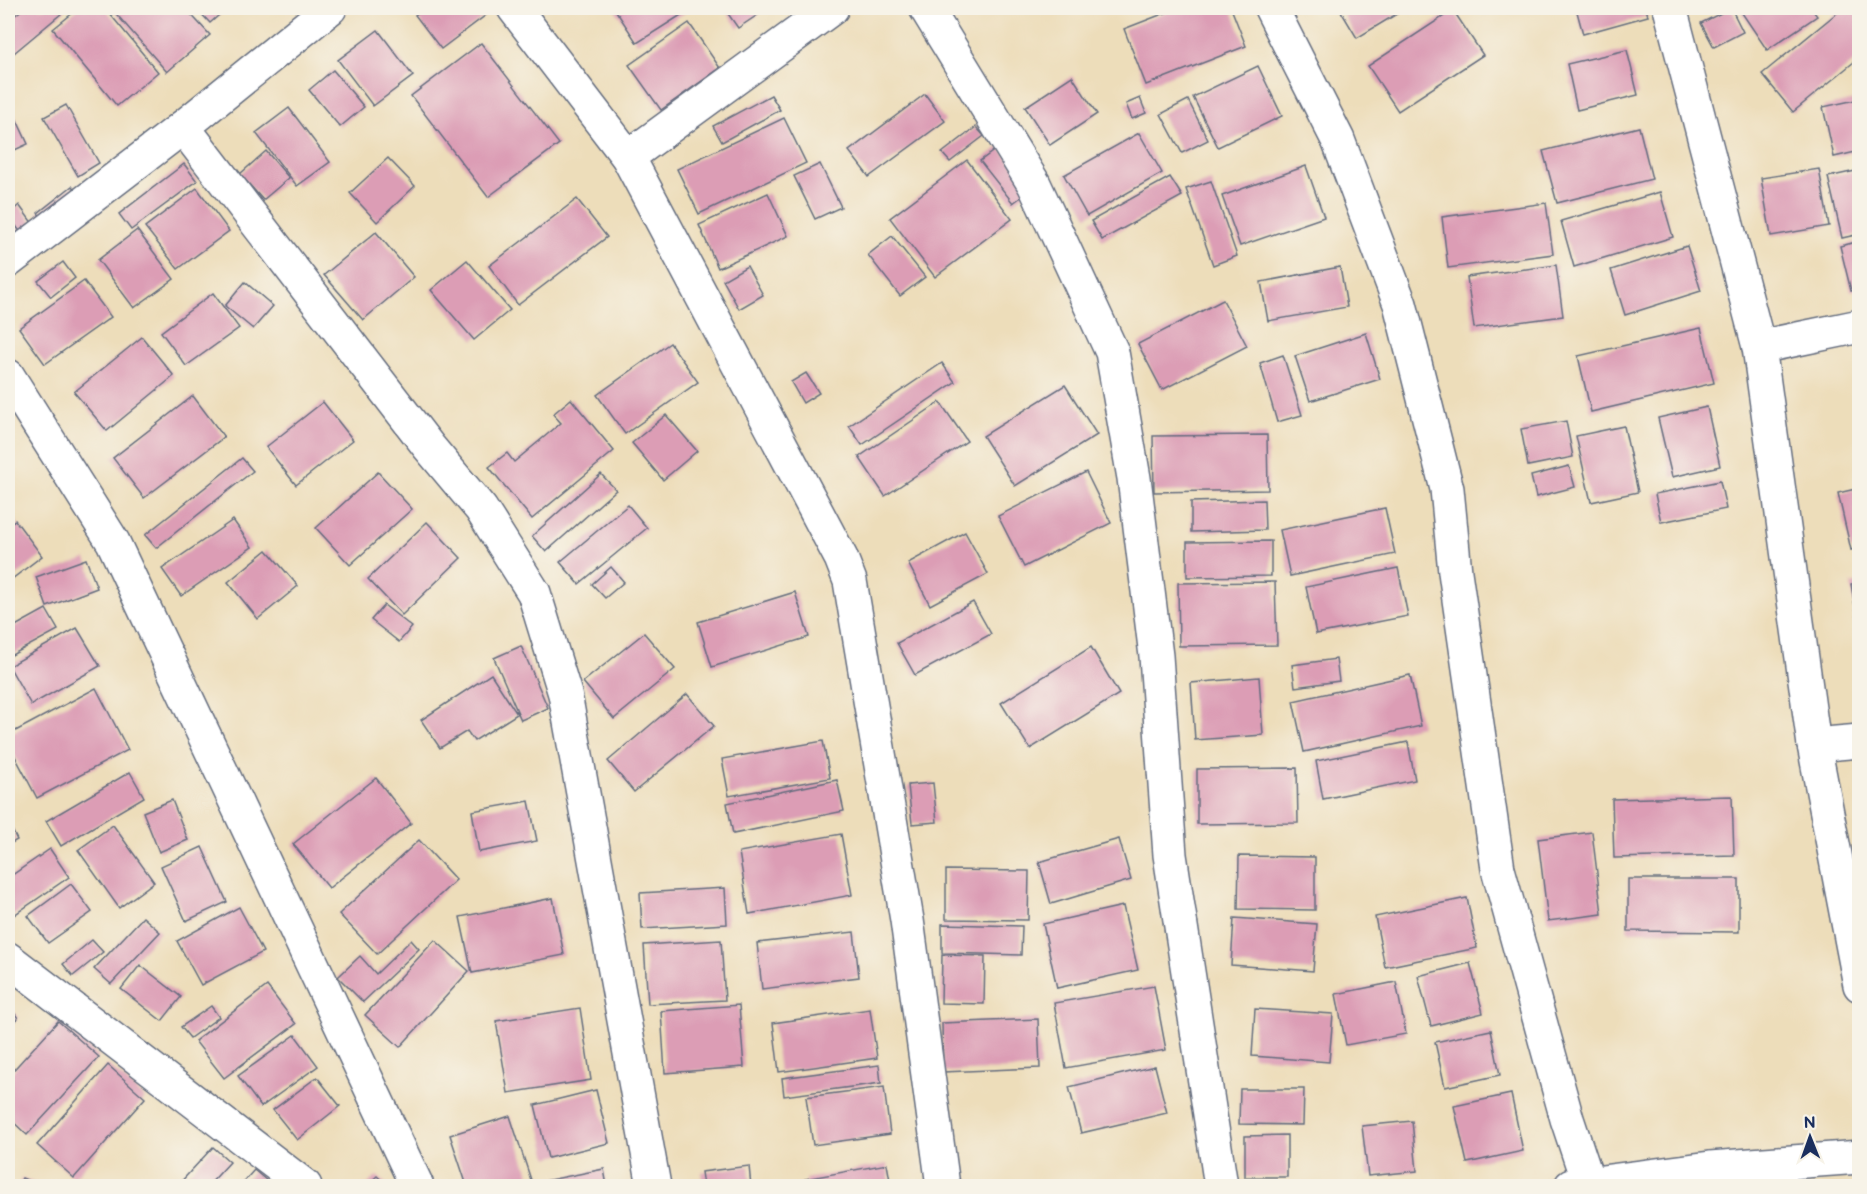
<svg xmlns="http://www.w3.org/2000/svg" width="1867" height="1194" viewBox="0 0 1867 1194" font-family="'Balsamiq Sans',sans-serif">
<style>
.building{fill:#dc9db5}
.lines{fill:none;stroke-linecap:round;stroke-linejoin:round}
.street-casing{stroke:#646c7e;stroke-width:36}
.street{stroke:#fff;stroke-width:33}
</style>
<rect width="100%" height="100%" fill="#f7f3e8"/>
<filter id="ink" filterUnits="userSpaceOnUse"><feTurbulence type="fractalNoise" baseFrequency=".0167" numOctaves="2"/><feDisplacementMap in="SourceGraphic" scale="12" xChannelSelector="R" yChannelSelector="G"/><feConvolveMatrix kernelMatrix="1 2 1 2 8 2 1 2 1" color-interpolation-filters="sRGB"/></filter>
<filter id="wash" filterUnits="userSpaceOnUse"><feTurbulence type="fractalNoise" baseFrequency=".008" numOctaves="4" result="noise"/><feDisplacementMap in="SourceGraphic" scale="24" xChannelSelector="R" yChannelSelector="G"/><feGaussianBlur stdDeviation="1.35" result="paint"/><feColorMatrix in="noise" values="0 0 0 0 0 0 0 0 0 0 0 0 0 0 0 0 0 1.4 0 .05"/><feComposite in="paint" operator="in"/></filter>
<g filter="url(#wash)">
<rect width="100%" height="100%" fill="#edddba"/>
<g id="blocks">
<g class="building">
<polygon points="24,8 68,8 8,58 8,21"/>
<polygon points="79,8 105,8 158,72 117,106 53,29"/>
<polygon points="111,8 185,8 210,35 167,72"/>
<polygon points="196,8 227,8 210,23"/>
<polygon points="424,8 481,8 486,15 441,49 415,15"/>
<polygon points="614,8 687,8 689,10 637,43"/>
<polygon points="724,8 768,8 738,28"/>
<polygon points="1178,8 1231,8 1246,46 1146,85 1124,29"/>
<polygon points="1339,8 1397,8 1400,12 1357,38"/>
<polygon points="1576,8 1646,8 1648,16 1583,34"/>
<polygon points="1731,8 1743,32 1714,47 1701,23"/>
<polygon points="1750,8 1811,8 1817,16 1767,50 1742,13"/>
<polygon points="1843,8 1860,8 1860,57 1793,112 1762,74"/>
<polygon points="1453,10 1483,55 1398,111 1368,66"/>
<polygon points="689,23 720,68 661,110 629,65"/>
<polygon points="378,30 413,76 373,106 338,60"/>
<polygon points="481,43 559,144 488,197 411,96"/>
<polygon points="1627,50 1638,95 1577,110 1567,64"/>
<polygon points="1258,66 1282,116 1218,147 1193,97"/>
<polygon points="333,70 364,107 340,127 309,90"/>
<polygon points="1072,76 1097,114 1050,145 1025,107"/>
<polygon points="925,94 945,121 869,177 849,151"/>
<polygon points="771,95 780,110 722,142 713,126"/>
<polygon points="1140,98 1146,113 1132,119 1126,104"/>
<polygon points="1860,99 1860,151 1834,157 1823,107"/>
<polygon points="1188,100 1208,140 1182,153 1161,114"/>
<polygon points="8,101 28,144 8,153"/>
<polygon points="66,105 99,163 78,176 44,117"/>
<polygon points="289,108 330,162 297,186 256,133"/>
<polygon points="784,118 806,163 699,214 677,169"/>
<polygon points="976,127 984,136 950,162 942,153"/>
<polygon points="1639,127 1652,179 1557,203 1543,151"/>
<polygon points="1139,133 1162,173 1087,216 1064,175"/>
<polygon points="999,147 1032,189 1013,203 980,161"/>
<polygon points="266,151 289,178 263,200 240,174"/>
<polygon points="388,158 415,186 377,222 350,193"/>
<polygon points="967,160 1012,219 935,277 890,218"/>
<polygon points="184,164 197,181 131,230 119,214"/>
<polygon points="820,164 841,207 815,219 794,176"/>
<polygon points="1306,166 1324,217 1240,246 1222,196"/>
<polygon points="1819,169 1829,226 1771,236 1761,178"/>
<polygon points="1860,170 1860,234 1842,238 1828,177"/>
<polygon points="1170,177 1182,196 1102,240 1091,221"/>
<polygon points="1211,181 1237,256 1213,265 1186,189"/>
<polygon points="72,186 80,196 45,223 38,213"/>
<polygon points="197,188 229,231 178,269 145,227"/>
<polygon points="1660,192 1673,237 1574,267 1561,221"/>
<polygon points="768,193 788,236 718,268 699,225"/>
<polygon points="577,199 607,237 518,305 489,266"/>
<polygon points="1546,203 1553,254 1448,268 1442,217"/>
<polygon points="19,205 36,228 24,237 8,215"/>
<polygon points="137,230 174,279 134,308 98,260"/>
<polygon points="376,232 414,277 363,320 324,275"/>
<polygon points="892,236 925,277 900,296 868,255"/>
<polygon points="1860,241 1860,289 1851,291 1840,246"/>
<polygon points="1687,246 1701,291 1625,315 1611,270"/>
<polygon points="467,260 510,310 474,340 431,290"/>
<polygon points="63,262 75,278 51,297 38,281"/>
<polygon points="1556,265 1563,316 1474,328 1467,277"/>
<polygon points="747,266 763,295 739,309 723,280"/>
<polygon points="1340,267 1347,307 1268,321 1261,282"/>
<polygon points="84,281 111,317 45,364 19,328"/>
<polygon points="245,282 273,306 253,329 225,306"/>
<polygon points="213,293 239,328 186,366 161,332"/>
<polygon points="1223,300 1247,346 1162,390 1138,344"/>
<polygon points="1701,328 1714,383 1591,412 1578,356"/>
<polygon points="1366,333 1380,379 1310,401 1295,356"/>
<polygon points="142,337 174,376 107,431 74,392"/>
<polygon points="670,343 698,382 625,434 597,395"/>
<polygon points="1283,355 1302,415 1277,422 1260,363"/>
<polygon points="942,363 955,382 862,445 849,426"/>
<polygon points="806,373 819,393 803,403 791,382"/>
<polygon points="1065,385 1097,435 1015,486 983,436"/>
<polygon points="193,396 224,437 144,498 113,458"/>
<polygon points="571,399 614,451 532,519 489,467 507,453 514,462 561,423 553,414"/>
<polygon points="323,402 353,440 296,485 266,447"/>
<polygon points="940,402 967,441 885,496 859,457"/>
<polygon points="1707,407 1720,466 1672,477 1658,418"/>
<polygon points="666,415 697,451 663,480 632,443"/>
<polygon points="1566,421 1573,457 1528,466 1521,429"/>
<polygon points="1624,426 1638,492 1591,502 1576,436"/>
<polygon points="1267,435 1268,490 1154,492 1153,436"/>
<polygon points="242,458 253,471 156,548 145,535"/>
<polygon points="1569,466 1575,487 1536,497 1531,476"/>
<polygon points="378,472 412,509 350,565 316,528"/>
<polygon points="1086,472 1111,523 1024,567 998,516"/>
<polygon points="601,474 616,490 546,552 532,536"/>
<polygon points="1720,481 1726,509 1661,522 1655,494"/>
<polygon points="1860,488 1860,548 1851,550 1838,493"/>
<polygon points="1264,500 1265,530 1191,532 1191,502"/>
<polygon points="628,505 647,528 579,584 560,562"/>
<polygon points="1385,508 1395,554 1290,576 1280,530"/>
<polygon points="15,520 42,556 8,582 8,525"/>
<polygon points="233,520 252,547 181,596 162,569"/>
<polygon points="427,522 461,558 402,615 368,579"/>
<polygon points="965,532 988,574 930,605 908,563"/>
<polygon points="1271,541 1271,576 1187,577 1187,542"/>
<polygon points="267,550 298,586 258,619 228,582"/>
<polygon points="86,559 97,588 47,607 36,577"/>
<polygon points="611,567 624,582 605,598 592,584"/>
<polygon points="1398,568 1408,616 1316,634 1306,587"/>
<polygon points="1275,582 1277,645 1179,646 1178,583"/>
<polygon points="1860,582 1860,623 1858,623 1851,584"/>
<polygon points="795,592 809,637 712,667 698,622"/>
<polygon points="973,602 991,634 915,675 897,643"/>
<polygon points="384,605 412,627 399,642 371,620"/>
<polygon points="46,609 58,630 8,657 8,630"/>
<polygon points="77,628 100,666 31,705 9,666"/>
<polygon points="644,633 675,669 614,719 583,682"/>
<polygon points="521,646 548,708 521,720 494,658"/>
<polygon points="1091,647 1119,694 1030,749 1001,703"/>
<polygon points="1336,659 1339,681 1295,687 1292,665"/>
<polygon points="491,674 517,714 474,741 467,731 440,748 421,720"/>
<polygon points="1410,675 1421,726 1304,752 1293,701"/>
<polygon points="1259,677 1263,735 1195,740 1191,683"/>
<polygon points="96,688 128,750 37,798 8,743 8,735"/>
<polygon points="687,694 714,726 634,792 608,761"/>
<polygon points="823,741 830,778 729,796 722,759"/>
<polygon points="1408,742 1415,780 1323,799 1316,761"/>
<polygon points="1297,768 1298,823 1197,824 1197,769"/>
<polygon points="130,772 144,797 61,846 46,821"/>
<polygon points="376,778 411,823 329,888 293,844"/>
<polygon points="837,780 844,811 733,834 727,803"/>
<polygon points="933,783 937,822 912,824 908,785"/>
<polygon points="1732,796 1734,855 1614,858 1612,799"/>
<polygon points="172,800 188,840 159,852 143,812"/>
<polygon points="529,801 537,841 479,852 472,811"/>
<polygon points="8,822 17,840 8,845"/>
<polygon points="113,825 154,882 119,908 78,850"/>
<polygon points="1592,832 1602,914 1548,921 1538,839"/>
<polygon points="841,834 852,895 749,914 739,852"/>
<polygon points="1119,839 1131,880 1051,904 1039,862"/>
<polygon points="419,840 456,880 377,954 339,914"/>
<polygon points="202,847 227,902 186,921 161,866"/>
<polygon points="50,849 69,877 8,919 8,878"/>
<polygon points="1239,856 1315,857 1315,910 1238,909"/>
<polygon points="946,870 1029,871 1028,920 946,919"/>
<polygon points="1628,879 1739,879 1739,932 1628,931"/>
<polygon points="71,884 92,912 48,943 28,916"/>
<polygon points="725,888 727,924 642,929 640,893"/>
<polygon points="553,898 564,955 472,973 460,917"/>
<polygon points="1467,898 1477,948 1385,967 1375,917"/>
<polygon points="1123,906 1138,970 1057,988 1043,924"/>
<polygon points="239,907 263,952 201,985 177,941"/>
<polygon points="143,917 160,932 111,984 94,969"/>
<polygon points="1234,918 1317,924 1313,971 1231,965"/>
<polygon points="942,924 1022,926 1021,955 942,953"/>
<polygon points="854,932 859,977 762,989 757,943"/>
<polygon points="92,940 103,952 73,976 63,964"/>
<polygon points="411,940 419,949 363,1002 338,977 360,956 376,974"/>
<polygon points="435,940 469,971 400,1047 365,1015"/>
<polygon points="721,940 725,1000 648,1004 644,945"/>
<polygon points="942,955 985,956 984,1004 941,1003"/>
<polygon points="1470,963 1483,1013 1431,1026 1418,976"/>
<polygon points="140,965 181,997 162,1021 121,989"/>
<polygon points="1396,982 1406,1034 1346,1045 1336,994"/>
<polygon points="267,986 296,1024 224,1078 195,1041"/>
<polygon points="1154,986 1166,1050 1066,1068 1054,1003"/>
<polygon points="8,1005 18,1018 8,1027"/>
<polygon points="739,1005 744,1067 665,1073 661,1011"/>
<polygon points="211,1006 219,1017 190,1038 181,1027"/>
<polygon points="580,1008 591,1080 508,1093 496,1021"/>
<polygon points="870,1009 877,1058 779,1072 773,1023"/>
<polygon points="1255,1009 1333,1014 1329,1062 1252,1056"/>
<polygon points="1038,1019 1040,1068 943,1072 942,1023"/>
<polygon points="58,1021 99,1057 27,1135 8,1117 8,1076"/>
<polygon points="1491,1030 1500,1075 1445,1087 1435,1042"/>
<polygon points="295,1035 318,1066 261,1107 238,1076"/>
<polygon points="108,1065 145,1098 74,1178 37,1145"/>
<polygon points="879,1065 881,1083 784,1096 782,1078"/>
<polygon points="1155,1066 1167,1113 1081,1133 1069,1087"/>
<polygon points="317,1077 340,1106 297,1140 273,1110"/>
<polygon points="884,1087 890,1134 813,1145 806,1097"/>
<polygon points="1240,1089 1304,1089 1303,1125 1239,1124"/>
<polygon points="596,1090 609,1143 548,1158 535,1105"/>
<polygon points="1511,1094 1523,1151 1467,1163 1454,1106"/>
<polygon points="510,1116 533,1186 467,1186 450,1135"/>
<polygon points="1412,1121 1417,1171 1368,1176 1362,1126"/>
<polygon points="1287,1135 1287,1177 1245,1177 1245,1136"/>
<polygon points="213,1147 230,1162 208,1186 177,1186"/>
<polygon points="887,1164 891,1186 807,1186 805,1179"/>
<polygon points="749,1166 751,1186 703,1186 701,1172"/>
<polygon points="604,1169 607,1186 545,1186 544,1181"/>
<polygon points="254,1170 273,1186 240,1186"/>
<polygon points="377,1176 388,1186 366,1186"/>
<polygon points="22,1178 41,1186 18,1186"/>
</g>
</g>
</g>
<g filter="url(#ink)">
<use href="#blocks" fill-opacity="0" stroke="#646c7e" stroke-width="1.5"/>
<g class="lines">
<defs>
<g id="street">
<polyline points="514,8 628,157 841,558 850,581 907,920 943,1186"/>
<polyline points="926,8 1034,184 1112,352 1134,478 1156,656 1170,855 1221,1186"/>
<polyline points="1271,8 1338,140 1400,304 1447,489 1455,572 1498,869 1567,1119 1589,1185"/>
<polyline points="1670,8 1759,347 1814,745 1860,985"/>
<polyline points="183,127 429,447 481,509 534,593 565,694 654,1186"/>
<polyline points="628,157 832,8"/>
<polyline points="8,261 183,127 330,8"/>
<polyline points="1759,347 1860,326"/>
<polyline points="8,376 113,542 417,1186"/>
<polyline points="1814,745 1860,741"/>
<polyline points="8,959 305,1186"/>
<polyline points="1571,1186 1710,1168 1860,1157"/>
</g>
</defs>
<use href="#street" class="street-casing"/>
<use href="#street" class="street"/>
</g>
</g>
<rect width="1867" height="1194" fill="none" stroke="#f7f3e8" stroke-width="30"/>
<g transform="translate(1810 1137) rotate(359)" stroke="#f7f3e8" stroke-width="4.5" paint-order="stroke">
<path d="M0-4.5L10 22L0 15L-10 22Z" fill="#1b2f5e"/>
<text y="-9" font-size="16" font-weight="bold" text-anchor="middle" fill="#1b2f5e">N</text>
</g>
</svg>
